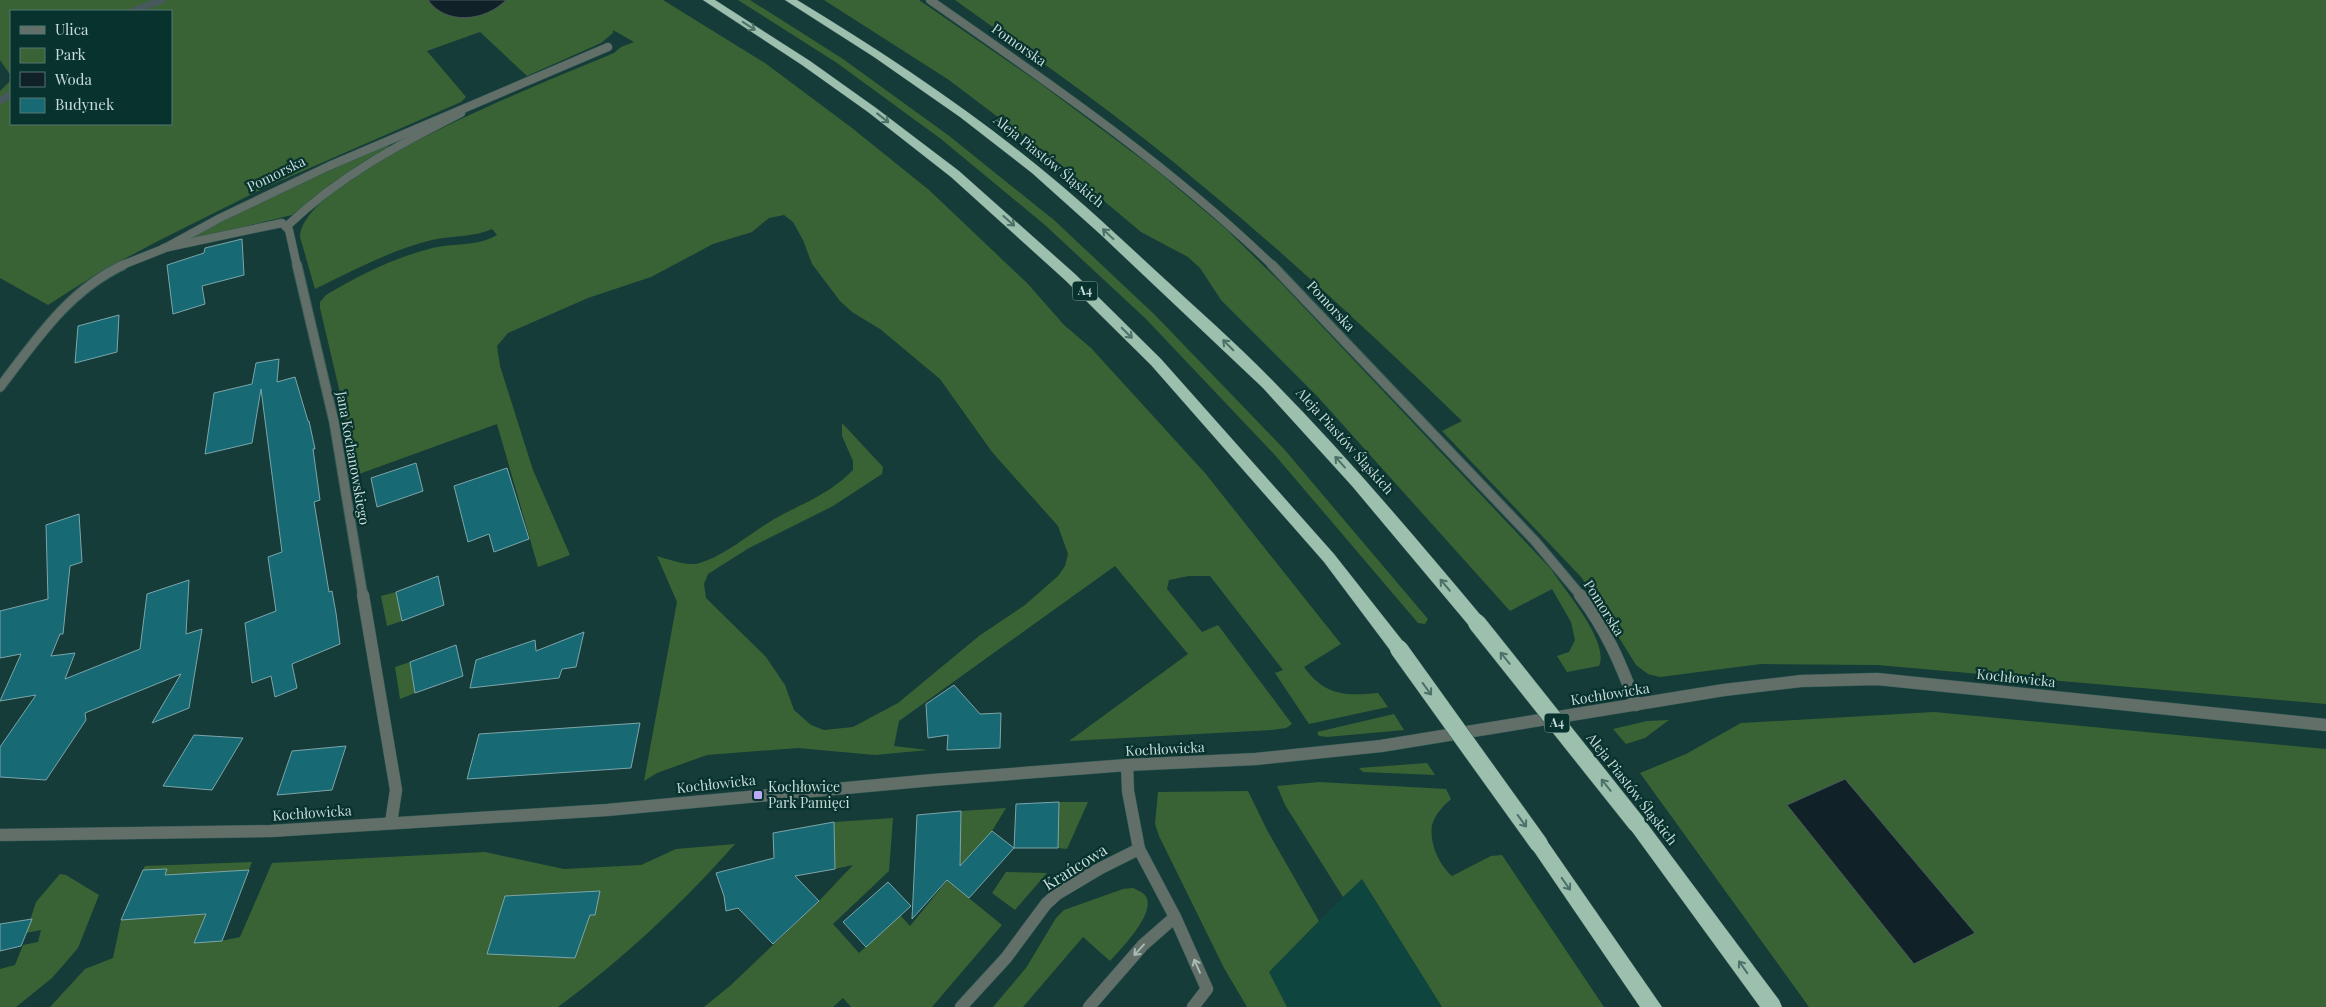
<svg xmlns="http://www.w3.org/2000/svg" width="2326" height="1007" viewBox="0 0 2326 1007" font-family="'Playfair Display',serif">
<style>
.built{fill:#0f453f}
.green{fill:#396334}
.water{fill:#112128;stroke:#48595d}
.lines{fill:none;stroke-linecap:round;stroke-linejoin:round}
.stream{stroke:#48595d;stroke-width:7}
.building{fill:#176a74;stroke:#7da5ab}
.service-far2-casing{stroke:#355955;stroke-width:9}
.service-far1-casing{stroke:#355955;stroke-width:11}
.service-casing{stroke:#355955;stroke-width:13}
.minor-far2-casing{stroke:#355955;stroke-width:9}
.minor-far1-casing{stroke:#355955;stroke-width:11}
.minor-casing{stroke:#355955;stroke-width:13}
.tertiary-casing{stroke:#355955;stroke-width:13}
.motorway-casing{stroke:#355955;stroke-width:1}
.service-far2{stroke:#616f68;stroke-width:8}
.service-far1{stroke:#616f68;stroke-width:9}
.service{stroke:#616f68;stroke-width:12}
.minor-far2{stroke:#616f68;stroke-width:8}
.minor-far1{stroke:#616f68;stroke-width:9}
.minor{stroke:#616f68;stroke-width:12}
.tertiary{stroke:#616f68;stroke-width:12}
.motorway{fill:#9cbfae;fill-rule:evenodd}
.motorway-bridge-casing{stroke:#355955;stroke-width:19;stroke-linecap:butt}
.motorway-bridge{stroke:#9cbfae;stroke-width:18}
.oneway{stroke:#4b7168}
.oneway2{stroke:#a8bbb6}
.poi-dot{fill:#bcaaf6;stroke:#08322e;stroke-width:2}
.labels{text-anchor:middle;stroke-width:4.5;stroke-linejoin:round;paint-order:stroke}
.shield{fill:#08322e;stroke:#8ea8a5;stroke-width:1}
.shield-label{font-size:12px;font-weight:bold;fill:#c7dbd8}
.street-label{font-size:14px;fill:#c7dbd8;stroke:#08322e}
.poi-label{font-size:14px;fill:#c7dbd8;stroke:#08322e;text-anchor:start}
.near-street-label{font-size:16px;fill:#c7dbd8;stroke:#08322e}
</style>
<rect width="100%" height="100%" fill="#153c38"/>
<polygon class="built" points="1362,878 1378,905 1442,1007 1287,1007 1269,972"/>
<g class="green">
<path d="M0,0H428C446,26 485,20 506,0H663L765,63L852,128L929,190L1028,284L1064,325L1091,348L1205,473L1341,644L1304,667C1325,696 1345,696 1378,693L1388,707L1309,724L1275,673L1283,670L1210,576H1189L1169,580L1167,589L1202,632L1218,625L1292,724L1286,728L1272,730L1069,741L1188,654L1115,566L899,721L894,746L928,750L875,755L798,748L707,755L657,773L644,781L677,602L657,556C668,559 683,565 694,564C719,561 755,529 778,517C807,501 828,495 853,470V461L842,436V423L883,467L882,474L833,506L749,548L708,574L704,584L706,598L766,657L785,685L794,710L811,725L824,730L853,727L898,703L979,636L1025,605L1058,576L1065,566L1068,554L1058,526L992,452L940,379L880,329L852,312L840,301L812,264L803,240L793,222L784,215L769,218L752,232L713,244L651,277L588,298L508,333L497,346L500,366L533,470L570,555L538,567L497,424L359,474L320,308V302L326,295C358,276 393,258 429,249C452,242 475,248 497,235L492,229C473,238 452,235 432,240C391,250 352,271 315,289L300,237C302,175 558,77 614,53L621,47L634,42L613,30V33L601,43L527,76L480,32L427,51L466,97L461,102L264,188L158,241L98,273L48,305L0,278V91L11,80V124H171V11H11V76L0,60Z"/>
<polygon points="738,0 750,0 843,59 948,135 1054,220 1155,315 1284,449 1428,619 1425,624 1418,623 1274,454 1146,319 1045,225 941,139 837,63"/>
<path d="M824,0H919L1041,84L1155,169L1225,228L1282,284L1551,569C1565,591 1610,642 1599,666L1567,672L1557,656L1569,652L1575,640L1571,622L1552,589L1510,611L1318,397L1221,300L1200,268L1188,257L1141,232L1061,165L949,80Z"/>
<path d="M955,0H2326V704L1877,665L1761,664L1660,677L1648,674L1636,665L1582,578L1442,431L1462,421C1359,321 1254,225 1142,137C1081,89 1017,45 955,0Z"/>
<polygon points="387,144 389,146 388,149 369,158 331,184 292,215 205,236 193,238 190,236 279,189"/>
<polygon points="396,592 402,621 387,626 381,596"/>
<polygon points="410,662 415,693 400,699 395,667"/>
<polygon points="1934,712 2326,749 2326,1007 1809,1007 1640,773 1686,754 1741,723"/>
<polygon points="1394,714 1404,730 1327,737 1319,736 1317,732"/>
<polygon points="1669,720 1645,738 1626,744 1613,729 1647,721"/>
<polygon points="1427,763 1435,775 1363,772 1359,768"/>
<path d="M1319,782L1446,789L1451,799C1444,805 1435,814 1432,825C1429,842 1439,865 1452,876L1491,856L1502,855L1604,1007H1442L1362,879L1343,897L1285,805L1277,786Z"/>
<polygon points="1248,791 1267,830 1319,921 1269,972 1287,1007 1247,1007 1224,968 1159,836 1155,824 1158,792"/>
<polygon points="1059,802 1088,802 1067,849 1058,848"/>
<polygon points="1006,808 992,831 960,866 962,867 949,882 1002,925 932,1007 851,1007 843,998 833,1007 704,1007 731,985 819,901 853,865 835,869 834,822 893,818 889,871 833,924 859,953 900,915 910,926 959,866 961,811"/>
<path d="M735,844C683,903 622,960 558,1007H50L85,969L113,958L121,920L206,914L195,942L221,941L240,937L272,863L485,852L564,869L641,865L676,849Z"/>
<polygon points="252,862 249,870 165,875 167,869 143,870 145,866"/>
<polygon points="1006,872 1047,873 1015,910 992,893"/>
<polygon points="60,874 66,875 99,895 78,948 52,978 16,1007 0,1007 0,969 15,965 23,945 38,942 41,930 26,933 36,902"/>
<path d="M1133,888C1136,890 1141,891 1144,894C1160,910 1120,950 1110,961L1083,937L1023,1007H993L1026,968L1056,918L1064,910L1123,889Z"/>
</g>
<g class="water">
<path d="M428,0H506C486,21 446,26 428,0Z"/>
<polygon points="1845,779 1975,933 1914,964 1787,805"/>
</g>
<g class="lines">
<g class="stream">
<polyline points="133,11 162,0"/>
<polyline points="0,101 11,94"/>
</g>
</g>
<g class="building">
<polygon points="242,239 244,275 202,286 205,304 173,314 167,265 204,253 205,248"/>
<polygon points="119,315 117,352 75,363 78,326"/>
<polygon points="279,359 277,382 295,377 308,421 309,421 315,449 313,449 320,500 314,502 329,592 332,591 336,613 340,644 292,664 297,688 275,697 271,676 252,683 245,623 276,611 268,557 282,552 261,389 252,443 205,454 214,393 252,384 256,363"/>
<polygon points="416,463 423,491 377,507 371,478"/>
<polygon points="507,468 529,539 494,552 489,534 468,542 454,486"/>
<polygon points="79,514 82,562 70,566 63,634 60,634 51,656 75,653 65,679 140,649 147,594 189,580 186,634 202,629 189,708 152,723 181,674 85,713 86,720 46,780 0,777 0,747 36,695 0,701 21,654 0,658 0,611 48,599 46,525"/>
<polygon points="438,576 444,605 402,621 396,592"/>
<polygon points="584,632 576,667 562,669 559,678 470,688 476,660 535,640 536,651"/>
<polygon points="456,645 463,676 415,693 410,662"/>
<polygon points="954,685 980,714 1001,713 1000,748 947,750 948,735 928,738 926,704"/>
<polygon points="640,723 631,768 467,779 479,734"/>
<polygon points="194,735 243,738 212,790 163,786"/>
<polygon points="346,746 332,790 277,795 292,751"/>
<polygon points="1059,802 1058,848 1014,848 969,898 947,880 912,919 917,815 961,811 960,866 992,831 1014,848 1016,804"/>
<polygon points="834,822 835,869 795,876 819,901 773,944 738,908 726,911 724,896 716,873 774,858 773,833"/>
<polygon points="167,869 165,875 249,870 222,941 194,943 206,914 121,920 143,870"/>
<polygon points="888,882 911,906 866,947 843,922"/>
<polygon points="600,891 595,915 590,915 575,958 487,954 505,896"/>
<polygon points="32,919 21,946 0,951 0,924"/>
</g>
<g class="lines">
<defs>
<g id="service-far2">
<path d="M930,0C1049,83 1169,165 1273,266"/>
<path d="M287,226C338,177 398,145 461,113"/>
</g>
<polyline id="service-far1" points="1272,265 1535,541 1581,596"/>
<g id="service">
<path d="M1580,595C1606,629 1622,666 1636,705"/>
<polyline points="1139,849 1175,917 1207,989 1193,1007"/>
<polyline points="1089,1007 1143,945 1175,917"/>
</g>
<g id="minor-far2">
<polyline points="164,248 282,223 289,230 297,266"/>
<polyline points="120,266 163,249 220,218 329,166 608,47"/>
</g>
<g id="minor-far1">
<polyline points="297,265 334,422 363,596"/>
<path d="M0,387C36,340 68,291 123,265"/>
</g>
<g id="minor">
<polyline points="363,595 396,790 391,823"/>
<polyline points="961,1007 1006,958 1046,904 1057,894 1099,869 1139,849 1128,791 1127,765"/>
</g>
<polyline id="tertiary" points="0,835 271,831 607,810 933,780 1127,765 1256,759 1381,746 1724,690 1801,681 1877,679 2326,725"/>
<g id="motorway">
<polygon points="703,0 715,0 810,61 876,108 959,171 1075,274 1161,359 1334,554 1405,644 1407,649 1405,654 1399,656 1393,654 1324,562 1151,365 1065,280 951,177 868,112 802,65"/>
<path d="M785,0H797C881,51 963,105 1039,167C1080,200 1118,236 1157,272C1196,308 1236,343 1273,381C1347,456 1415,537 1483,618L1485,623L1483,628L1477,630L1471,628L1352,486L1263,388L1100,234L1032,173L960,117L874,57Z"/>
<polygon points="1637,816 1643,818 1779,1000 1782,1007 1760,1007 1631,830 1628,824 1631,818"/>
<polygon points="1539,835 1545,838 1662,1007 1640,1007 1533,850 1530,844 1533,838"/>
</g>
</defs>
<use href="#service-far2" class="service-far2-casing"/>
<use href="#service-far1" class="service-far1-casing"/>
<use href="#service" class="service-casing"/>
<use href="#minor-far2" class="minor-far2-casing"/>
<use href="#minor-far1" class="minor-far1-casing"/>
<use href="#minor" class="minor-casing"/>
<use href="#tertiary" class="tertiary-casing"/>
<use href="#motorway" class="motorway-casing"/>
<use href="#service-far2" class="service-far2"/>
<use href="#service-far1" class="service-far1"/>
<use href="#service" class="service"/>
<use href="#minor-far2" class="minor-far2"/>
<use href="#minor-far1" class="minor-far1"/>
<use href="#minor" class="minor"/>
<use href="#tertiary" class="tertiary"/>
<use href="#motorway" class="motorway"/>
<defs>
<g id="motorway-bridge">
<polyline points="1477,623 1637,824"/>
<polyline points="1399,649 1539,844"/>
</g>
</defs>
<use href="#motorway-bridge" class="motorway-bridge-casing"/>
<use href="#motorway-bridge" class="motorway-bridge"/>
</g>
<defs><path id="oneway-shaft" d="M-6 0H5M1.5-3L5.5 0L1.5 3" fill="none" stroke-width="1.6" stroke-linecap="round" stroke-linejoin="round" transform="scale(1.25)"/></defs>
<g class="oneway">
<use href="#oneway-shaft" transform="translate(749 26) rotate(33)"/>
<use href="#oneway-shaft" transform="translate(883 118) rotate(38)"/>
<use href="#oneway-shaft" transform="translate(1009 221) rotate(42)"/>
<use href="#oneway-shaft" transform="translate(1108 234) rotate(-137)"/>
<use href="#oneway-shaft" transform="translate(1127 333) rotate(45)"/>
<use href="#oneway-shaft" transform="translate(1228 345) rotate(-135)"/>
<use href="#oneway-shaft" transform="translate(1340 462) rotate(-132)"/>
<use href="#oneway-shaft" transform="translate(1445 585) rotate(-130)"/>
<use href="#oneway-shaft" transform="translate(1505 658) rotate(-129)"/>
<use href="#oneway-shaft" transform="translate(1427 689) rotate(54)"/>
<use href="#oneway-shaft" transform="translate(1606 785) rotate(-129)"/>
<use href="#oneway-shaft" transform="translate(1522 821) rotate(54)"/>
<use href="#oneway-shaft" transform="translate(1566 884) rotate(55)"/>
<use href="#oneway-shaft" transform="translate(1743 967) rotate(-125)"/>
</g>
<g class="oneway2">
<use href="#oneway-shaft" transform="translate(1139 950) rotate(132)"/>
<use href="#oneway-shaft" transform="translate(1197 966) rotate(-114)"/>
</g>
<rect class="poi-dot" x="753" y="790" width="10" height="10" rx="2.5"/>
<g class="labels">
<g class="shield">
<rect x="1072.5" y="281.5" width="25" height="19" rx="4"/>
<rect x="1544.5" y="713.5" width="25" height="19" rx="4"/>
</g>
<g class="shield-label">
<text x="1085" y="295">A4</text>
<text x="1557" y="727">A4</text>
</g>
<g class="street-label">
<text transform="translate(1019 45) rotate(35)" y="5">Pomorska</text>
<text transform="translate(1049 161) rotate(39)" y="5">Aleja Piastów Śląskich</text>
<text transform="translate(276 174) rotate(-26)" y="5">Pomorska</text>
<text transform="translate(1331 306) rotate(47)" y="5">Pomorska</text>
<text transform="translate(1345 441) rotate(48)" y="5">Aleja Piastów Śląskich</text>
<text transform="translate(353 458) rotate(80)" y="5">Jana Kochanowskiego</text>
<text transform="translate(1604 608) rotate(58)" y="5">Pomorska</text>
<text transform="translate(2016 678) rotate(6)" y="5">Kochłowicka</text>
<text transform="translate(1610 694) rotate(-9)" y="5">Kochłowicka</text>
<text transform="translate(1165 749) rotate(-3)" y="5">Kochłowicka</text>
<text transform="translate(716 784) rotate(-6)" y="5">Kochłowicka</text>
<text transform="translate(1632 789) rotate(52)" y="5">Aleja Piastów Śląskich</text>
<text transform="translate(312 813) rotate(-4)" y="5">Kochłowicka</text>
</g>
<g class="poi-label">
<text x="768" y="792">Kochłowice<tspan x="768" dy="16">Park Pamięci</tspan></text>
</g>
<g class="near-street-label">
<text transform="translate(1075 867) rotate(-32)" y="6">Krańcowa</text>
</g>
</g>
<rect x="10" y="10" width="162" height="115" fill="#08322e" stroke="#547672"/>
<rect x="20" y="26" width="25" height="8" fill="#616f68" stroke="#547672"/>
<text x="55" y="35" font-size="15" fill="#c7dbd8">Ulica</text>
<rect x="20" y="48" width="25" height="15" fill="#396334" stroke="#547672"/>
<text x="55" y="60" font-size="15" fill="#c7dbd8">Park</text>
<rect x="20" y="72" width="25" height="15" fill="#112128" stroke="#547672"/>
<text x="55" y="85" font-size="15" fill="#c7dbd8">Woda</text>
<rect x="20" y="98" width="25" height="15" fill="#176a74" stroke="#547672"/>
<text x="55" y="110" font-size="15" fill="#c7dbd8">Budynek</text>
</svg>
